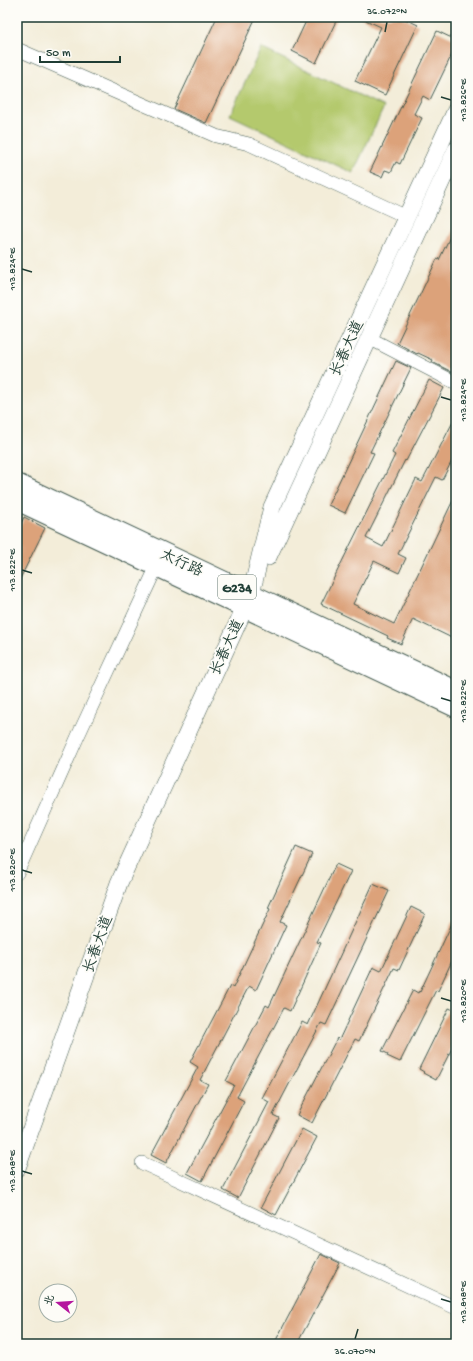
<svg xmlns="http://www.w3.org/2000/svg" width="473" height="1361" viewBox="0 0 473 1361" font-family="'Gochi Hand','LXGW WenKai TC',sans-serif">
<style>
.green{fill:#b4c96d;stroke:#6a8350}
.building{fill:#dca27a}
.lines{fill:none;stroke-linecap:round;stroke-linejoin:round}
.minor-casing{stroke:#3f574d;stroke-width:14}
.major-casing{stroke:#3f574d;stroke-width:18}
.highway-casing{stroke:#3f574d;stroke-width:22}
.minor{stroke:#fff;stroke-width:13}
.major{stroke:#fff;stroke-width:17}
.highway{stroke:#fff;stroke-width:20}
.ticks{fill:none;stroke:#1f3d34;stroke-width:1.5}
.labels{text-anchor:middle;stroke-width:3.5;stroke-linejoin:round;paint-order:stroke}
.shield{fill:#fdfcf7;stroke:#62766e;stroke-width:1}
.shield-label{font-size:14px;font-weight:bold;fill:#1f3d34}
.street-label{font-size:15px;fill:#1f3d34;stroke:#fdfcf7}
.neatline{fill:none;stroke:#1f3d34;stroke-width:1.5}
.ticks-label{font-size:10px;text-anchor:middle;fill:#1f3d34}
</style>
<rect width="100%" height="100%" fill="#fdfcf7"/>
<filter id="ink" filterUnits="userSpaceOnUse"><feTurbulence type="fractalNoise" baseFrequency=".025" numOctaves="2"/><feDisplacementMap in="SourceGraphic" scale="8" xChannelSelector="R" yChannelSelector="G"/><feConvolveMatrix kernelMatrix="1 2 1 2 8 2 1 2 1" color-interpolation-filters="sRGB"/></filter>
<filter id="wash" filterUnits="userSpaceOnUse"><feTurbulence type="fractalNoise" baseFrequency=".012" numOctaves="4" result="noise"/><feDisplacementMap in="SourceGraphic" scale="16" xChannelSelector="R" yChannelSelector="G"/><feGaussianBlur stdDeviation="0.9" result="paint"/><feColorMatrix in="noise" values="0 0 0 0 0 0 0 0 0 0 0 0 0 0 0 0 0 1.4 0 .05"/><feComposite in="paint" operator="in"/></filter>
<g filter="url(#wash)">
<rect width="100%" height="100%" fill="#f3edd9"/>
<polygon class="green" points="261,48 384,107 353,173 230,115"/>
<g id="blocks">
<g class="building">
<polygon points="217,17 256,17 206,123 174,109"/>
<polygon points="308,17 338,17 316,63 292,51"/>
<polygon points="359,17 401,17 418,25 385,95 355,81 381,27"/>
<polygon points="437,31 456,40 456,46 430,100 423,96 414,114 422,118 400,164 396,162 391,172 385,170 382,177 370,172"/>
<polygon points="456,224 456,374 432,362 433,360 418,353 417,354 397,343 437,259 439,260"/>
<polygon points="396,361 411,368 370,452 374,453 345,513 328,505"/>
<polygon points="429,380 444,388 406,461 405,460 366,538 383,547 416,479 422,482 456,416 456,453 442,480 436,477 398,554 406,558 399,573 374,561 353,604 394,624 456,494 456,640 413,619 401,644 387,638 388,636 321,604 395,455 392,453"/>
<polygon points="24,517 45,528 17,585 17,533"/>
<polygon points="296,847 312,854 280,922 286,925 256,990 249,986 200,1080 208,1084 166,1163 151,1155 198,1067 190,1062 230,986 233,988 270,909 268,908"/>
<polygon points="336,864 351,871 317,942 321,943 290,1011 284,1008 237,1097 244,1101 202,1181 187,1173 234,1085 226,1081 266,1005 269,1007"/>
<polygon points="373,884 389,891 326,1025 321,1023 273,1115 279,1118 238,1198 223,1190 269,1102 262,1098 302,1022 308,1025"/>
<polygon points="411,907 425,914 399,970 394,968 359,1041 355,1039 312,1123 297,1115 337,1038 339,1040 373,967 381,971"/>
<polygon points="456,915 456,952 438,991 436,990 400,1062 387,1056 388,1054 382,1051 413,990 418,993 419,991 420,992"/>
<polygon points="449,1008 456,1011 456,1040 436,1080 423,1073 424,1072 419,1069"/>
<polygon points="302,1129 317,1137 276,1215 261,1207"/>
<polygon points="321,1254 340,1263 297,1344 274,1344"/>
</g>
</g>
</g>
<g filter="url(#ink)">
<use href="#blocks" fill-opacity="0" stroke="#3f574d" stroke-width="1"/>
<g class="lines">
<defs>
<g id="minor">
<polyline points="17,49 216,136 249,144 407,217"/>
<polyline points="369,338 456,383"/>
<polyline points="17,873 78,736 157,566"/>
<polyline points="142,1163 456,1308"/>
</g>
<g id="major">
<polyline points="268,557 456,150"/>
<polyline points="17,1168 119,883 251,594 272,507 456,110"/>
</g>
<g id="highway">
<polyline points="17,484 456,691"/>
<polyline points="17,500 456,707"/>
</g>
</defs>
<use href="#minor" class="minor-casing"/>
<use href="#major" class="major-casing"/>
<use href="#highway" class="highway-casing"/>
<use href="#minor" class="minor"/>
<use href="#major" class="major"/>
<use href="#highway" class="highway"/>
</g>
</g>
<path class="ticks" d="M385,32L387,22M441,97L451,100M22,269L32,272M441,397L451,400M22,570L32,573M441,698L451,701M22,870L32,873M441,998L451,1001M22,1171L32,1174M441,1299L451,1302M355,1339L358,1329"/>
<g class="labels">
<rect class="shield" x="218" y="575" width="38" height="24" rx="3"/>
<g class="shield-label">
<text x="237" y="592">G234</text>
</g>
<g class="street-label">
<text transform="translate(346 348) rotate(-65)" y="5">长春大道</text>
<text transform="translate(182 562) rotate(25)" y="5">太行路</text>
<text transform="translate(226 647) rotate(-65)" y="5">长春大道</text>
<text transform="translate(97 944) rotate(-70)" y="5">长春大道</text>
</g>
</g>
<rect width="473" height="1361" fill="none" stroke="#fdfcf7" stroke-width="44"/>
<g transform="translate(58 1303) rotate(287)"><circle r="19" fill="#fdfcf7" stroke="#a4b0a9"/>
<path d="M0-3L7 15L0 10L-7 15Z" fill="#b5179e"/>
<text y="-6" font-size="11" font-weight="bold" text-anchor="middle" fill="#1f3d34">北</text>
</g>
<path d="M40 56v6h80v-6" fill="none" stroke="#1f3d34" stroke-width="2"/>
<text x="46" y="56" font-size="12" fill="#1f3d34" stroke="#fdfcf7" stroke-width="3" paint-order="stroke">50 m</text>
<rect x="22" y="22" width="429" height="1317" class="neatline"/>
<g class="ticks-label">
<text x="387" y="14">36.072°N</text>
<text transform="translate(462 100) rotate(-90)" y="4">113.826°E</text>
<text transform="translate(11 269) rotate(-90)" y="4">113.824°E</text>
<text transform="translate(462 400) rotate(-90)" y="4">113.824°E</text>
<text transform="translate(11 570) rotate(-90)" y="4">113.822°E</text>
<text transform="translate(462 701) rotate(-90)" y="4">113.822°E</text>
<text transform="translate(11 870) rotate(-90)" y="4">113.820°E</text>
<text transform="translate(462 1001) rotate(-90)" y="4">113.820°E</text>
<text transform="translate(11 1171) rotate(-90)" y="4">113.818°E</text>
<text transform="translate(462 1302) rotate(-90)" y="4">113.818°E</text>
<text x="355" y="1354">36.070°N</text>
</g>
</svg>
